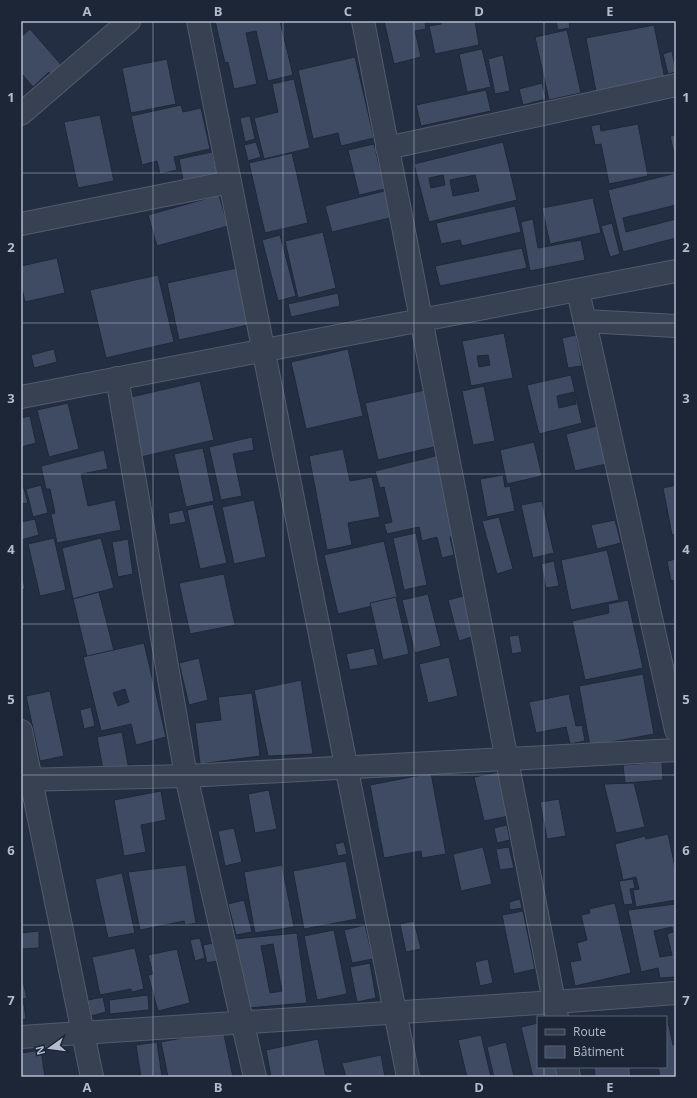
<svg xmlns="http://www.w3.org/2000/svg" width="697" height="1098" viewBox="0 0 697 1098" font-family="'Open Sans',sans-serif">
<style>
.building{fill:#3e4b63;stroke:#1e2839;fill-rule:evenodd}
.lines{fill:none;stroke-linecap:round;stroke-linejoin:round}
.street-casing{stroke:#525c6c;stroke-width:24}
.street{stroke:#374152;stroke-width:22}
.grid{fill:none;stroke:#b4bccc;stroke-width:1;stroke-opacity:0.55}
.neatline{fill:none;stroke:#b4bccc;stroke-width:1.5}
.grid-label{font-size:13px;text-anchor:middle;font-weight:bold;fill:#b4bccc}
</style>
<rect width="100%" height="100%" fill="#232e43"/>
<g class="building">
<polygon points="215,21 280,21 293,75 268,81 256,31 246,33 257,84 234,89 228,62 225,63"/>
<polygon points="384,21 435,21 425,23 426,29 415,31 421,57 394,64"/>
<polygon points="441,21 475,21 479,45 435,54 429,26 441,24"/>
<polygon points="556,21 569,21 570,28 558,30"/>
<polygon points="654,25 666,84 597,97 586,38"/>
<polygon points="30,29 63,67 53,76 49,72 33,87 21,73 21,37"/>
<polygon points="567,30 581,93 549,100 535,37"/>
<polygon points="482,49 491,87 467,92 459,54"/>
<polygon points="672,51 676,72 668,74 663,54"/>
<polygon points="503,55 510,91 495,94 488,59"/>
<polygon points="355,57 374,138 341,146 338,133 313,139 298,70"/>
<polygon points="167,59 176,104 131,113 122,68"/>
<polygon points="294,79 310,148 264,159 254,118 278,112 272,84"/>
<polygon points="542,83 546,99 523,105 519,89"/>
<polygon points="486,90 491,111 421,126 416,105"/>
<polygon points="181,105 183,112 201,108 210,149 174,157 177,170 160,174 157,161 142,165 131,116"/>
<polygon points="100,115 114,181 78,188 64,122"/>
<polygon points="250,116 255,139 245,142 240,118"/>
<polygon points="600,124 601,131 638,124 648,176 609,184 601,144 595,145 591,126"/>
<polygon points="676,135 676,162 670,136"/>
<polygon points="256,142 261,157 248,161 244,145"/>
<path d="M503,142L517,200L429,222L414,164ZM443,175L445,185L431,188L429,178ZM475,175L479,191L453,196L450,180Z"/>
<polygon points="374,144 385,189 359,195 348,150"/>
<polygon points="212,152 217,173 183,180 179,159"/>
<polygon points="292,153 308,223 265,233 249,163"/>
<polygon points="676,173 676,205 623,218 626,232 676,219 676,238 623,252 608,190"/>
<polygon points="388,190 394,217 332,232 325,206"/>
<polygon points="219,195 228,226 157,246 148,215"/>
<polygon points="593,198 601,233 550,244 542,208"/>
<polygon points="515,206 521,232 462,246 460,240 441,244 436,223"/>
<polygon points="533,219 538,248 581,240 585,260 530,271 521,222"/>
<polygon points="612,223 620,254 610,257 601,226"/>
<polygon points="323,232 336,288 298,298 285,241"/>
<polygon points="280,235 296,296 278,301 262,240"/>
<polygon points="522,248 527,268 440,286 435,266"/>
<polygon points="57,258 65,293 25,302 21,284 21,266"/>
<polygon points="241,267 253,324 179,340 167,283"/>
<polygon points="158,275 174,342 106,358 90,290"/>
<polygon points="338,293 340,306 291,317 288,304"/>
<path d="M504,333L513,378L471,386L462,341ZM488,355L490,365L479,367L477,356Z"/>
<polygon points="576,335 582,366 568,368 562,338"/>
<polygon points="54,349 57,362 34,368 31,355"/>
<polygon points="348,349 363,416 306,429 291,362"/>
<path d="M571,375L582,423L539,434L527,385ZM574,392L576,404L559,408L557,396Z"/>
<polygon points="200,381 214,440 141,457 127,398"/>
<polygon points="484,386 495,441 473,445 462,391"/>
<polygon points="425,390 438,446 378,460 365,403"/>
<polygon points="68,403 79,449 49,457 37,410"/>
<polygon points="30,416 36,443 21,447 21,418"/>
<polygon points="597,426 606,464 575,471 566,434"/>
<polygon points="252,437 254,450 233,454 242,496 221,500 209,447"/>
<polygon points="534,442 542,476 507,484 500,450"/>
<polygon points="203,448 214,501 186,507 174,454"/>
<polygon points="343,449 350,481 372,477 380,517 348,523 352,545 327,550 309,456"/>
<polygon points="104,450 108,469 81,474 88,506 115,500 121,530 57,543 51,514 55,513 50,489 46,489 41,466"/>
<polygon points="443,454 461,534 450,537 454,555 442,558 437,537 422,541 419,527 387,534 384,524 392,522 384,487 380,488 375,471"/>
<polygon points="503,475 505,487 510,486 515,511 487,517 480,479"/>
<polygon points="21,485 23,485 28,503 21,504"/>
<polygon points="41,485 48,513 33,517 26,489"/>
<polygon points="676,485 676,534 672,535 663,488"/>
<polygon points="254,500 266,557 234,564 222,507"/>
<polygon points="542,501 554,553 533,558 521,505"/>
<polygon points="213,504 227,563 200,569 187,510"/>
<polygon points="183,510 186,522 170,525 168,513"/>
<polygon points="499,517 513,569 497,574 482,521"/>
<polygon points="35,519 39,535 21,540 21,522"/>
<polygon points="615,520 621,543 597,549 591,525"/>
<polygon points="416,533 427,585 404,590 393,538"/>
<polygon points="54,538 66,590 40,596 28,544"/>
<polygon points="101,538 114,588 73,599 62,548"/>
<polygon points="128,539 133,574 118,577 112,542"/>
<polygon points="384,541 398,600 338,614 324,555"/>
<polygon points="607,550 619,600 571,610 561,560"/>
<polygon points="676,559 676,580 671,581 667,561"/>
<polygon points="554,561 559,586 546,588 541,564"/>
<polygon points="21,569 25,589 21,590"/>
<polygon points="224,574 235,625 190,634 179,583"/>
<polygon points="99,592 115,655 88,661 73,599"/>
<polygon points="428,594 441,646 415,653 402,600"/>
<polygon points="467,595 478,635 459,641 448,600"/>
<polygon points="396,597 409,654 383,660 370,603"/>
<polygon points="628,600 643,668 585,680 572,621 609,613 608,604"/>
<polygon points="519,635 522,652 512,654 509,636"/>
<path d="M144,643L166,737L136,745L131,724L101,731L83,657ZM125,689L129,702L118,706L113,693Z"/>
<polygon points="374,648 378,665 350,670 346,654"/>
<polygon points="449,657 458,696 428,703 419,664"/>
<polygon points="199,658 208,700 189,705 179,663"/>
<polygon points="643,674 654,734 590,746 579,686"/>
<polygon points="301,680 313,754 268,756 254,690"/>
<polygon points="50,691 64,756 40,761 26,696"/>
<polygon points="252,693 260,756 200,764 195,723 221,720 218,697"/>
<polygon points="569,694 576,726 582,725 585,741 570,744 566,727 536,733 529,702"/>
<polygon points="91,707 95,726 84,729 80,710"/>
<polygon points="122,732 129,770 104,775 97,737"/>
<polygon points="662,762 663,780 625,783 623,765"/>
<polygon points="499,772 509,816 484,821 474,777"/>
<polygon points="431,773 446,854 422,858 421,851 384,858 370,785"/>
<polygon points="634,783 645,827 616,833 604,784"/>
<polygon points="269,790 277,829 255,833 248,794"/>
<polygon points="161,791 166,820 141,825 146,852 124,856 114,800"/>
<polygon points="559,799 566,836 547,839 540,802"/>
<polygon points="507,825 510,840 497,843 494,828"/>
<polygon points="234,828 242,862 225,866 218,831"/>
<polygon points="668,834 676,872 676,900 636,907 633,890 639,889 636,877 623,880 615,844 645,836 646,839"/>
<polygon points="344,842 347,854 338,856 335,844"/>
<polygon points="483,847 492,884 461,891 453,854"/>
<polygon points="509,847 514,868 500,870 496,849"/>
<polygon points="346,861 357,919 304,929 293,871"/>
<polygon points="186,865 196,923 185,925 184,921 140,930 128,872"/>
<polygon points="282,865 294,927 255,933 244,872"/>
<polygon points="122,873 135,933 108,938 95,879"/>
<polygon points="633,879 635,888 630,889 633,904 624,905 619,881"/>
<polygon points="520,899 522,908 510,910 509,902"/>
<polygon points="244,900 252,932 236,935 228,904"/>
<polygon points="615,903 631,973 575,986 570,962 581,960 577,943 587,940 581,915 590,913 589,909"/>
<path d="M676,904V977L660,978L658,968L641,972L628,910ZM672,927L673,932L667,934L672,955L660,957L654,931Z"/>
<polygon points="523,911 535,969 514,974 502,915"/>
<polygon points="414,921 421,949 406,952 400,924"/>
<polygon points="365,925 373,959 352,963 344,930"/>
<polygon points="334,930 347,994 317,1000 304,936"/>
<polygon points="39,931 39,948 21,949 21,933"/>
<path d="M297,933L307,1003L248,1008L235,939ZM273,944L282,991L270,993L261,946Z"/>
<polygon points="200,938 205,958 195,961 190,940"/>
<polygon points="213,943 217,961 207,963 203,945"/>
<polygon points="135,948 144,989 132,992 131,989 100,995 92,957"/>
<polygon points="177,949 190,1003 158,1011 148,975 153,974 148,955"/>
<polygon points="488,959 493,983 480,986 475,962"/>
<polygon points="370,963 376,998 357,1002 350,967"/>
<polygon points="21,973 27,998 21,999"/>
<polygon points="148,995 149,1010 110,1014 109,1000"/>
<polygon points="103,997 106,1012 91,1016 88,1000"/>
<polygon points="21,1004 24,1004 26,1019 21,1020"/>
<polygon points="667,1017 673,1045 676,1045 676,1077 660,1077 658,1067 666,1067"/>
<polygon points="538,1023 538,1067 557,1067 560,1077 533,1077 521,1027"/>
<polygon points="223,1030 233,1077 168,1077 161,1042"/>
<polygon points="481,1035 491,1077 467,1077 458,1040"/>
<polygon points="318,1039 326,1077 271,1077 266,1050"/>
<polygon points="157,1042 162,1077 141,1077 136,1045"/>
<polygon points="506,1042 514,1077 494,1077 487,1047"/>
<polygon points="41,1050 45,1077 21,1077 21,1053"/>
<polygon points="381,1055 385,1077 346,1077 342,1063"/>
<polygon points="594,1067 630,1067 631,1077 595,1077"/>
</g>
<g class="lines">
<defs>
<g id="street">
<polyline points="198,21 408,1077"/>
<polyline points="363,21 557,1017"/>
<polyline points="21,114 129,21"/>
<polyline points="387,148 676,85"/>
<polyline points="21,224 230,182"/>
<polyline points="578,291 676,730"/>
<polyline points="585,321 676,326"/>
<polyline points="117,378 186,776 255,1077"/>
<polyline points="21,397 676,271"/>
<polyline points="21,731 92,1077"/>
<polyline points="21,780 186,776 676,750"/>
<polyline points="21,1037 555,1002 676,993"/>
<polyline points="567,1067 569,1077"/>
</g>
</defs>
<use href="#street" class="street-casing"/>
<use href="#street" class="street"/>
</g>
<path class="grid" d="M153,21V1077M283,21V1077M414,21V1077M544,21V1017M21,173H676M21,323H676M21,474H676M21,624H676M21,775H676M21,925H676M544,1067V1077"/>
<rect width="697" height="1098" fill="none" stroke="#1c2637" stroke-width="44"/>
<rect x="537" y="1016" width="130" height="52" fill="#1c2637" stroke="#596273"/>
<rect x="545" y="1029" width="20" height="6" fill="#374152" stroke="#596273"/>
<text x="573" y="1036" font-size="12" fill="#b4bccc">Route</text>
<rect x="545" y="1046" width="20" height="12" fill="#3e4b63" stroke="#596273"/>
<text x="573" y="1056" font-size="12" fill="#b4bccc">Bâtiment</text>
<g transform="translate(50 1048) rotate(256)" stroke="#1c2637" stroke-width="3" paint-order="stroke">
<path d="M0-3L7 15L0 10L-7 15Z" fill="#b4bccc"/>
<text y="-6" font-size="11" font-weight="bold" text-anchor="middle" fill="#b4bccc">N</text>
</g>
<rect x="22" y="22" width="653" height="1054" class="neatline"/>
<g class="grid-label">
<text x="87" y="16">A</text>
<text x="218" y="16">B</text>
<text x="348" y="16">C</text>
<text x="479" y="16">D</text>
<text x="610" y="16">E</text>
<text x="11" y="102">1</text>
<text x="686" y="102">1</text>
<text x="11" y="252">2</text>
<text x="686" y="252">2</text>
<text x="11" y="403">3</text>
<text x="686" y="403">3</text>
<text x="11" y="554">4</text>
<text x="686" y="554">4</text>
<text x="11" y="704">5</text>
<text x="686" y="704">5</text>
<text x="11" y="855">6</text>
<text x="686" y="855">6</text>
<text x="11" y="1005">7</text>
<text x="686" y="1005">7</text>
<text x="87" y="1092">A</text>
<text x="218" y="1092">B</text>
<text x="348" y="1092">C</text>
<text x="479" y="1092">D</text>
<text x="610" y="1092">E</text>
</g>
</svg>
